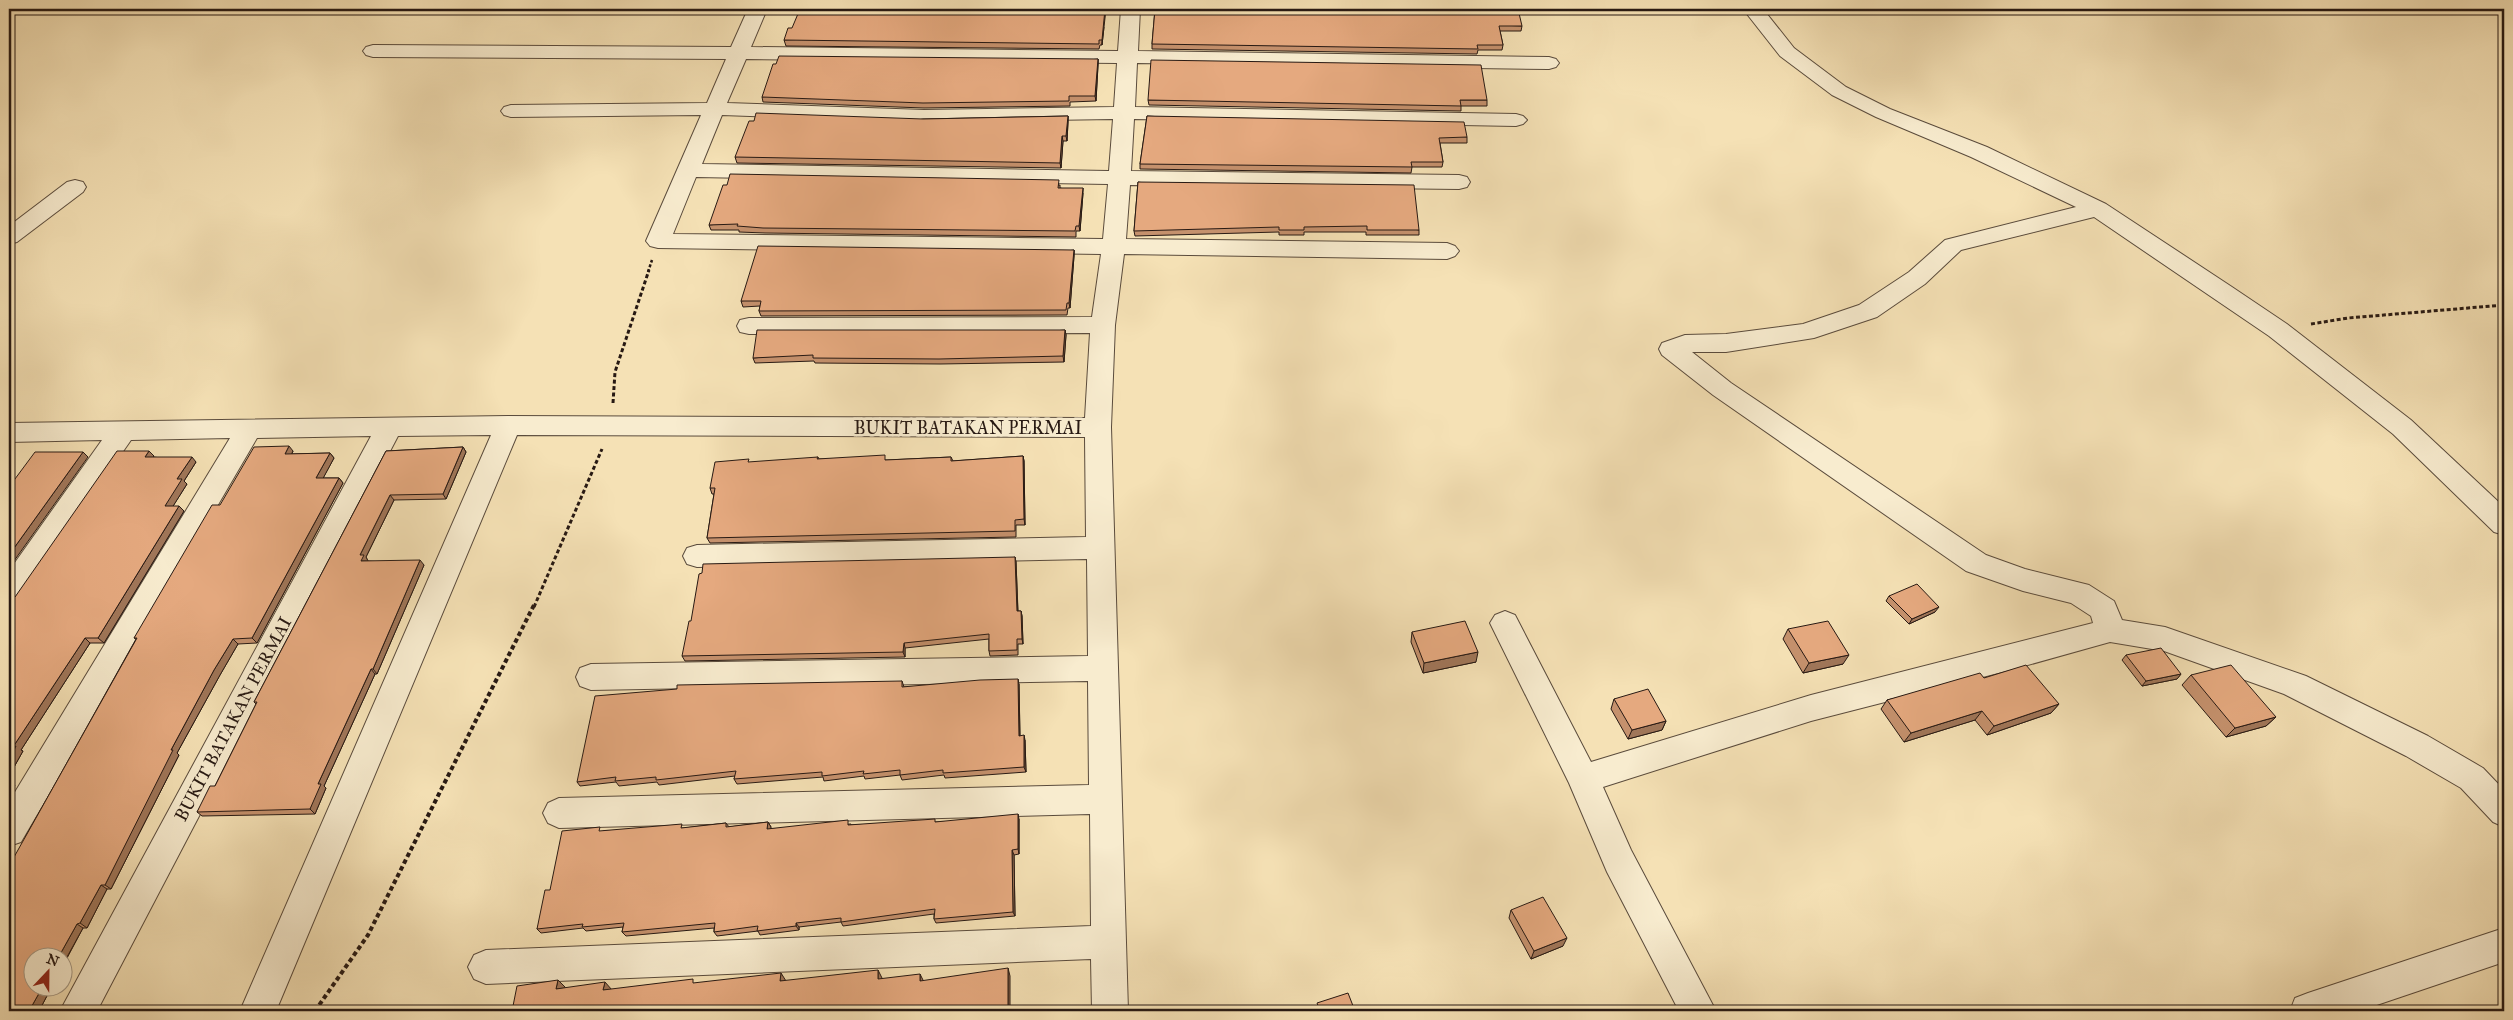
<svg xmlns="http://www.w3.org/2000/svg" width="2513" height="1020" viewBox="0 0 2513 1020" font-family="'IM FELL Great Primer',serif">
<style>
.lines{fill:none;stroke-linecap:round;stroke-linejoin:round}
.minor-casing{stroke:#5a4b3c;stroke-width:2}
.path-far2{stroke:#271913;stroke-width:2.5;stroke-dasharray:3 2;stroke-linecap:butt}
.path-far1{stroke:#271913;stroke-width:3;stroke-dasharray:4 2.5;stroke-linecap:butt}
.path{stroke:#271913;stroke-width:4;stroke-dasharray:4.5 3;stroke-linecap:butt}
.minor{fill:#f8eccf;fill-rule:evenodd}
.wall{fill:#c5916d;stroke:#271913}
.shaded-wall{fill:#a07659;stroke:#271913}
.building{fill:#e5a97f;stroke:#271913}
.labels{text-anchor:middle;stroke-width:5;stroke-linejoin:round;paint-order:stroke}
.street-label{font-size:18px;fill:#271913;stroke:#f8eccf}
</style>
<rect width="100%" height="100%" fill="#f5e1b5"/>
<filter id="stains"><feTurbulence type="fractalNoise" baseFrequency=".004" numOctaves="4"/><feColorMatrix values="0 0 0 0 .2 0 0 0 0 .09 0 0 0 0 .02 0 0 0 .5 -.17"/></filter>
<radialGradient id="worn" r=".72"><stop offset=".6" stop-color="#630" stop-opacity="0"/><stop offset="1" stop-color="#630" stop-opacity=".3"/></radialGradient>
<g class="lines">
<defs>
<g id="minor">
<path d="M748,9H767L751,47L1118,51L1121,9H1140L1138,51L1549,57L1556,59L1559,63L1556,67L1549,69L1137,63L1135,107L1516,114L1523,116L1527,120L1523,124L1516,126L1134,119L1131,171L1459,175L1467,177L1470,182L1467,187L1459,189L1130,185L1126,239L1447,243L1455,246L1459,251L1455,256L1447,259L1124,254L1115,325L1111,427L1128,1011H1092L1091,959L486,984L474,979L468,967L474,955L486,950L1091,926L1090,814L559,828L548,823L543,813L548,803L559,798L1089,785L1088,681L591,690L580,686L576,677L580,668L591,664L1088,656L1087,559L697,567L687,564L683,556L687,548L697,545L1086,537L1085,437L517,435L276,1011H240L491,435L398,436L97,1011H60L371,436L257,438L21,842L9,846V802L230,438L131,440L19,601L9,605V571L102,440L9,442V423L508,416L1085,418L1090,333L749,334L740,332L737,326L740,320L749,318L1092,317L1101,254L658,248L650,246L646,241L701,115L511,117L504,115L501,111L504,107L511,105L707,103L726,59L373,57L366,55L363,51L366,47L373,45L731,47ZM746,59L1117,63L1114,107L924,110L727,103ZM722,115L924,122L1113,119L1109,171L702,164ZM696,177L1108,184L1103,239L673,234Z"/>
<polygon points="1743,9 1763,9 1794,48 1846,87 1890,109 1987,147 2106,204 2232,287 2287,324 2411,420 2504,507 2504,535 2494,532 2393,434 2269,336 2094,217 1961,250 1925,284 1877,317 1814,338 1726,352 1692,352 1731,383 1986,555 2025,569 2089,585 2114,601 2122,620 2165,627 2306,676 2428,736 2483,768 2504,790 2504,827 2493,822 2461,788 2406,756 2284,694 2164,651 2110,642 2010,670 1811,721 1603,787 1631,850 1716,1011 1679,1011 1607,872 1569,783 1490,623 1495,615 1505,611 1515,615 1591,762 1811,695 2093,623 2091,616 2071,603 2023,591 1966,571 1713,395 1662,355 1659,349 1662,343 1685,335 1726,334 1803,324 1859,305 1909,272 1945,240 2076,207 1971,157 1876,117 1832,95 1780,56"/>
<polygon points="75,180 83,182 86,187 83,192 17,242 9,244 9,226 67,182"/>
<polygon points="2504,928 2504,962 2359,1011 2290,1011 2295,998 2308,993"/>
</g>
</defs>
<use href="#minor" class="minor-casing"/>
<polyline class="path-far2" points="648,272 652,260"/>
<g class="path-far1">
<polyline points="2311,324 2348,318 2504,305"/>
<polyline points="613,403 615,372 649,270"/>
<polyline points="534,607 602,449"/>
</g>
<polyline class="path" points="315,1011 368,935 534,605"/>
<use href="#minor" class="minor"/>
</g>
<g class="wall">
<polygon points="1155,9 1522,26 1521,31 1500,31 1503,45 1502,50 1478,50 1477,54 1152,49 1152,44"/>
<polygon points="1104,27 1102,45 1100,45 1099,49 786,46 784,40"/>
<polygon points="1098,59 1098,65 1096,101 1070,102 1070,106 924,108 763,102 762,97"/>
<polygon points="1148,100 1487,100 1487,106 1461,106 1461,111 1149,105"/>
<polygon points="1068,116 1068,122 1067,141 1063,141 1061,168 737,163 735,157 923,119"/>
<polygon points="1147,116 1467,137 1467,143 1440,143 1443,162 1442,167 1412,167 1411,173 1140,169 1140,164"/>
<polygon points="1138,182 1419,230 1419,235 1366,235 1366,232 1304,232 1304,235 1279,235 1279,232 1135,236 1134,231"/>
<polygon points="1060,185 1060,188 1083,193 1080,231 1076,231 1076,237 765,233 739,232 739,230 711,230 709,225"/>
<polygon points="1074,250 1074,256 1070,308 1068,308 1067,315 761,316 759,311 760,306 743,307 741,301"/>
<polygon points="1065,330 1066,335 1064,362 940,364 815,363 814,361 755,363 753,358"/>
<polygon points="463,447 466,452 446,499 394,500 366,557 368,561 424,565 377,674 375,674 324,786 326,788 315,814 202,816 197,812 215,786 256,704 254,702 386,451"/>
<polygon points="293,451 292,454 330,453 334,458 323,478 339,478 343,483 257,643 238,644 220,675 177,753 179,755 111,889 107,889 87,928 83,928 39,1011 9,1011 26,836 136,639 134,638"/>
<polygon points="154,456 153,457 196,462 184,481 187,484 173,506 184,511 104,643 90,643 21,750 23,751 9,776 9,600 15,597"/>
<polygon points="1023,456 1024,461 1025,525 1016,525 1016,537 710,543 707,538 714,494 712,494 710,488 818,457 819,459 887,460 951,457 953,461"/>
<polygon points="1015,557 1016,562 1018,611 1021,611 1022,616 1023,644 1018,644 1018,655 990,656 989,651 989,639 905,648 905,657 685,661 682,656"/>
<polygon points="1889,596 1935,612 1909,624 1886,601"/>
<polygon points="1788,629 1843,664 1803,673 1783,639"/>
<polygon points="1412,632 1476,662 1423,673 1411,642"/>
<polygon points="2126,655 2181,674 2177,679 2142,686 2122,660"/>
<polygon points="2191,675 2276,717 2266,726 2226,737 2182,685"/>
<polygon points="1984,678 2059,704 2051,713 1987,735 1975,720 1904,742 1881,709 1887,700"/>
<polygon points="902,681 904,687 1019,684 1020,736 1025,740 1026,772 945,778 944,775 902,780 900,775 865,779 864,776 824,781 823,777 737,784 734,779 735,776 659,785 657,782 619,786 616,782 580,786 577,782"/>
<polygon points="1614,699 1666,721 1662,730 1628,739 1611,709"/>
<polygon points="1019,819 1019,854 1014,855 1015,916 936,923 934,919 934,914 843,926 841,922 799,927 799,930 760,935 758,931 717,936 714,932 714,928 626,936 622,932 623,927 586,931 583,928 541,933 537,929 550,890 603,831 684,828 726,823 729,827 768,822 771,827 770,829 851,824 851,825 936,822"/>
<polygon points="1511,910 1563,946 1531,959 1509,918"/>
</g>
<g class="shaded-wall">
<polygon points="1105,9 1106,9 1102,45 1102,40"/>
<polygon points="1098,59 1098,65 1096,101 1095,96"/>
<polygon points="1068,116 1068,122 1067,141 1066,136"/>
<polygon points="1062,136 1063,141 1061,168 1060,163"/>
<polygon points="1083,188 1083,193 1080,231 1079,226"/>
<polygon points="1074,250 1074,256 1070,308 1069,303"/>
<polygon points="1065,330 1066,335 1064,362 1063,356"/>
<polygon points="289,446 293,451 289,459 285,454"/>
<polygon points="463,447 466,452 446,499 443,494"/>
<polygon points="149,451 154,456 150,462 145,457"/>
<polygon points="83,452 88,457 9,568 9,555"/>
<polygon points="330,453 334,458 320,484 316,478"/>
<polygon points="1023,456 1024,461 1025,525 1024,519"/>
<polygon points="192,457 196,462 184,481 187,484 170,511 165,506 177,479"/>
<polygon points="339,478 343,483 257,643 252,638"/>
<polygon points="390,495 394,500 366,557 368,561 361,561 360,555"/>
<polygon points="179,506 184,511 104,643 98,638"/>
<polygon points="1015,557 1016,562 1018,616 1017,611"/>
<polygon points="420,560 424,565 377,674 373,669"/>
<polygon points="1939,607 1935,612 1909,624 1912,619"/>
<polygon points="1021,611 1022,616 1023,644 1022,639"/>
<polygon points="85,638 90,643 21,750 23,751 9,776 9,760 13,747"/>
<polygon points="233,639 238,644 220,675 177,753 179,755 111,889 105,885 171,750 214,670"/>
<polygon points="904,643 905,648 905,657 903,652"/>
<polygon points="1478,652 1476,662 1423,673 1424,663"/>
<polygon points="1849,655 1843,664 1803,673 1809,663"/>
<polygon points="371,669 375,674 324,786 326,788 315,814 310,809 318,784"/>
<polygon points="2181,674 2177,679 2142,686 2146,681"/>
<polygon points="1018,679 1019,684 1020,741 1019,736"/>
<polygon points="2059,704 2051,713 1987,735 1994,726"/>
<polygon points="1982,711 1975,720 1904,742 1911,733"/>
<polygon points="2276,717 2266,726 2226,737 2235,728"/>
<polygon points="1666,721 1662,730 1628,739 1632,730"/>
<polygon points="1024,735 1025,740 1026,772 1024,767"/>
<polygon points="9,781 15,785 9,795"/>
<polygon points="1018,814 1019,819 1019,854 1018,849"/>
<polygon points="768,822 771,827 770,833 767,829"/>
<polygon points="1012,850 1014,855 1015,916 1013,912"/>
<polygon points="101,885 107,889 87,928 80,923"/>
<polygon points="796,923 799,927 799,930 796,926"/>
<polygon points="77,924 83,928 62,966 62,958 58,958"/>
<polygon points="1567,938 1563,946 1531,959 1534,951"/>
<polygon points="1008,968 1010,976 1010,1011 1008,1011"/>
<polygon points="878,970 882,978 882,987 878,979"/>
<polygon points="781,973 786,981 780,981"/>
<polygon points="920,974 924,982 920,981"/>
<polygon points="558,980 566,988 556,989"/>
<polygon points="605,982 612,990 603,990"/>
<polygon points="42,988 51,988 39,1011 29,1011"/>
</g>
<g class="building">
<polygon points="800,9 1105,9 1102,40 1099,40 1099,44 784,40 788,28 792,28"/>
<polygon points="1155,9 1518,9 1522,26 1499,26 1503,45 1477,45 1478,49 1152,44"/>
<polygon points="779,56 1098,59 1095,96 1069,96 1069,101 923,103 762,97 773,64 776,64"/>
<polygon points="1151,60 1481,65 1487,100 1460,100 1461,106 1148,100"/>
<polygon points="756,113 923,119 1068,116 1066,136 1062,136 1060,163 735,157 749,121 754,121"/>
<polygon points="1147,116 1464,122 1467,137 1439,138 1443,162 1411,162 1412,167 1140,164"/>
<polygon points="730,174 1059,180 1058,188 1083,188 1079,226 1076,226 1075,231 763,228 737,226 738,224 709,225 723,185 727,185"/>
<polygon points="1138,182 1414,185 1419,230 1367,230 1367,226 1304,227 1304,230 1279,230 1279,227 1134,231"/>
<polygon points="758,246 1074,250 1069,303 1067,303 1066,310 759,311 761,301 741,301"/>
<polygon points="757,330 1065,330 1063,356 939,359 813,358 813,355 753,358"/>
<polygon points="289,446 285,454 330,453 316,478 339,478 252,638 233,639 214,670 171,750 173,750 105,885 101,885 80,923 77,924 58,958 32,958 32,988 42,988 29,1011 9,1011 9,866 137,638 134,638 212,505 220,505 254,447"/>
<polygon points="463,447 443,494 390,495 360,555 364,555 361,561 420,560 373,669 371,669 318,784 321,784 310,809 197,812 210,786 215,786 257,702 254,702 386,451"/>
<polygon points="117,451 149,451 145,457 192,457 177,479 182,479 165,506 179,506 98,638 85,638 13,747 16,746 9,760 9,600 15,597"/>
<polygon points="35,452 83,452 9,555 9,487"/>
<polygon points="885,455 885,460 951,457 951,461 1023,456 1024,519 1015,520 1015,531 707,538 715,488 710,488 715,462 749,459 748,462 818,457 817,459"/>
<polygon points="1015,557 1017,611 1021,611 1022,639 1017,639 1017,650 989,651 989,634 904,643 903,652 682,656 689,621 691,621 699,574 702,573 703,564"/>
<polygon points="1917,584 1939,607 1912,619 1889,596"/>
<polygon points="1465,621 1478,652 1424,663 1412,632"/>
<polygon points="1828,621 1849,655 1809,663 1788,629"/>
<polygon points="2161,648 2181,674 2146,681 2126,655"/>
<polygon points="2026,665 2059,704 1994,726 1982,711 1911,733 1887,700 1980,673 1984,678"/>
<polygon points="2231,665 2276,717 2235,728 2191,675"/>
<polygon points="1018,679 1019,736 1024,735 1024,767 943,773 943,770 900,775 900,770 863,774 864,771 822,776 822,772 734,779 736,771 656,780 656,777 615,781 616,777 577,782 595,696 677,689 677,685 902,681 902,687 980,680"/>
<polygon points="1648,689 1666,721 1632,730 1614,699"/>
<polygon points="1018,814 1018,849 1012,850 1013,912 934,919 935,909 841,922 841,918 796,923 796,926 757,931 758,926 714,932 715,923 622,932 624,923 582,927 583,924 537,929 545,890 550,890 562,831 600,827 599,831 682,824 681,828 726,823 726,827 768,822 767,829 848,820 848,825 935,819 935,822"/>
<polygon points="1543,897 1567,938 1534,951 1511,910"/>
<polygon points="1008,968 1008,1010 1004,1010 1004,1011 512,1011 517,986 558,980 556,989 605,982 603,990 693,979 693,983 781,973 780,981 878,970 878,979 920,974 920,981"/>
<polygon points="1348,993 1355,1011 1320,1011 1317,1003"/>
</g>
<g class="labels">
<g class="street-label">
<text x="968" y="434">BUKIT BATAKAN PERMAI</text>
<text transform="translate(233 719) rotate(-62)" y="6">BUKIT BATAKAN PERMAI</text>
</g>
</g>
<rect width="2513" height="1020" fill="none" stroke="#f5e1b5" stroke-width="30"/>
<rect x="10" y="10" width="2493" height="1000" fill="none" stroke="#271913" stroke-width="2.5"/>
<rect x="15" y="15" width="2483" height="990" fill="none" stroke="#271913"/>
<g transform="translate(48 972) rotate(22)"><circle r="24" fill="#f8eccf" stroke="#a49884"/>
<path d="M0-4L9 19L0 12L-9 19Z" fill="#8f2418"/>
<text y="-8" font-size="14" font-weight="bold" text-anchor="middle" fill="#271913">N</text>
</g>
<rect width="100%" height="100%" filter="url(#stains)"/>
<rect width="100%" height="100%" fill="url(#worn)"/>
</svg>
